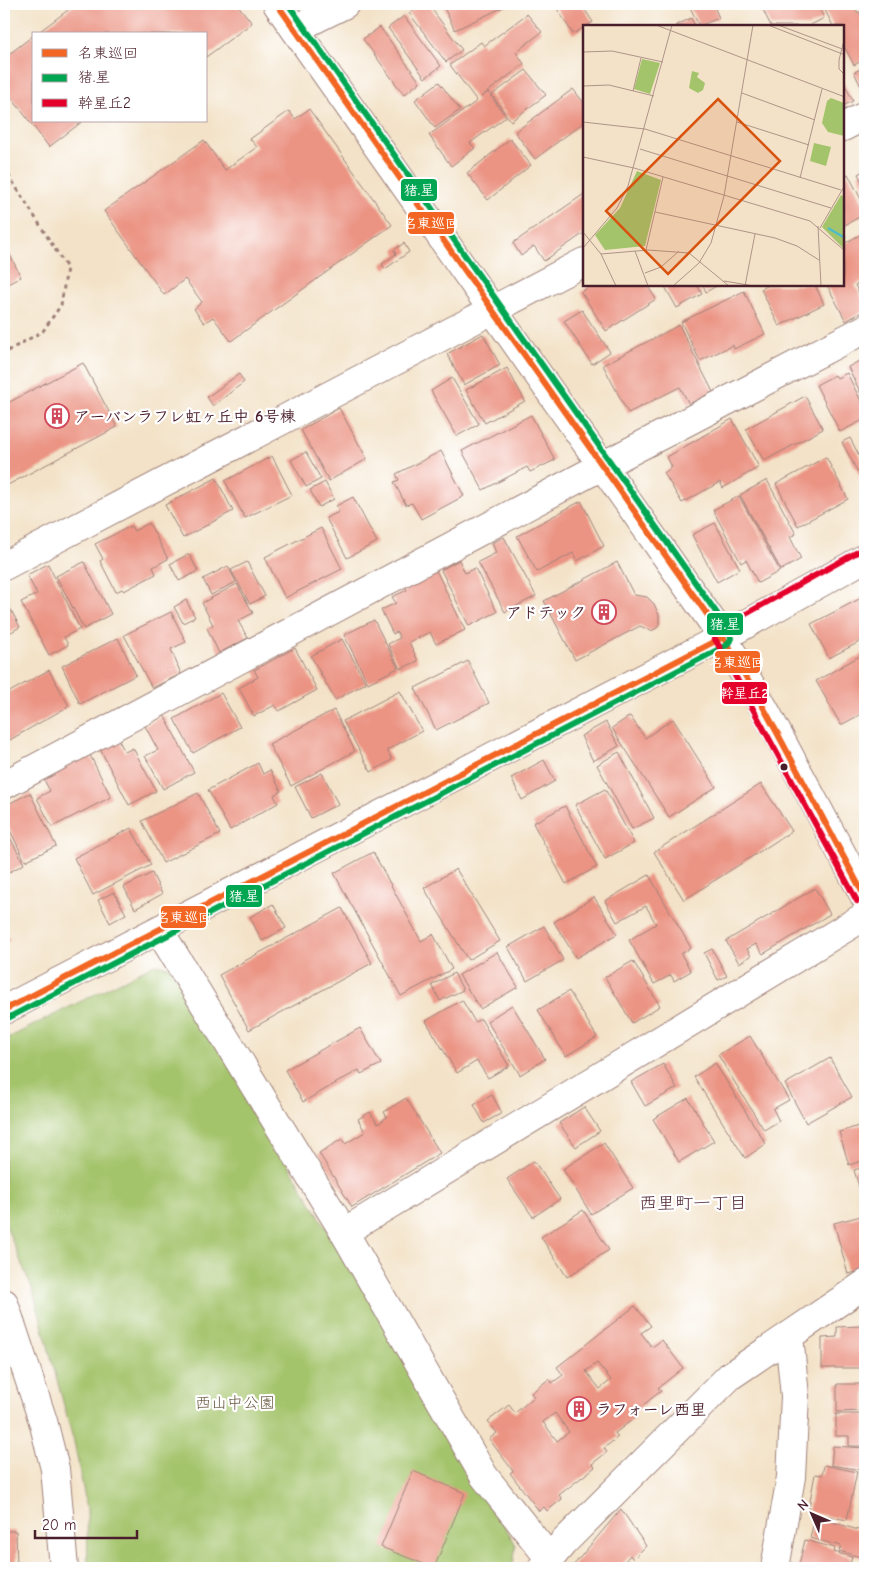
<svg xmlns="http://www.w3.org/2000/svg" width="869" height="1572" viewBox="0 0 869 1572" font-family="'Comic Neue','Klee One',sans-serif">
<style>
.green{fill:#a4c46c;stroke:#77724c}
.building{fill:#eb9484;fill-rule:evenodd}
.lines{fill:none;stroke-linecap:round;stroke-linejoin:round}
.minor-casing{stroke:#9e8079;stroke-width:30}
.tertiary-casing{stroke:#9e8079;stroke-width:30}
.path{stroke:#9e8079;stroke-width:3;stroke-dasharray:4 4;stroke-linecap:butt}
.minor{stroke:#fff;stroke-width:28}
.tertiary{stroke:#fff;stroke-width:28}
.bus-1-casing{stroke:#fff;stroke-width:10}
.bus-2-casing{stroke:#fff;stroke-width:10}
.bus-3-casing{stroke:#fff;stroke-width:10}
.bus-1{stroke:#f26522;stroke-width:6}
.bus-2{stroke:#00a651;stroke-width:6}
.bus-3{stroke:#e4002b;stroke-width:6}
.bus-dot{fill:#4a1f2b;stroke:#fff;stroke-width:2}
.labels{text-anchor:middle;stroke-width:4.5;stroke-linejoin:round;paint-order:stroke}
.poi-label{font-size:16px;font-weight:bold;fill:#4a1f2b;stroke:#fff;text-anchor:start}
.park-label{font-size:16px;fill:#6a5942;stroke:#fff}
.neighbourhood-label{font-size:18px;fill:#4a1f2b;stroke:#fff}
.inset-river{fill:none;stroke:#4ebbc7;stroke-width:2.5}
.inset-road{fill:none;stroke:#af9489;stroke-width:1}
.view{fill:#d8530f;fill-opacity:0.15;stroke:#d8530f;stroke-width:2.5}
.inset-edge{fill:none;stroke:#4a1f2b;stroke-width:2.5}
.line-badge{stroke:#fff;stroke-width:2}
.badge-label{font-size:14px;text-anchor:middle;font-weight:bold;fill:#fff}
</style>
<rect width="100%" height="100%" fill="#fff"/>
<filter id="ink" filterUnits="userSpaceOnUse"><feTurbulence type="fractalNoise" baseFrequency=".02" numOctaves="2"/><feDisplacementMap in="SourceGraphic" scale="10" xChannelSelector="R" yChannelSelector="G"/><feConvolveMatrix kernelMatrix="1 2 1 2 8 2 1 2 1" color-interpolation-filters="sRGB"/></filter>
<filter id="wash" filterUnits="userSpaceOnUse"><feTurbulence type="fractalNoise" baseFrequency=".0096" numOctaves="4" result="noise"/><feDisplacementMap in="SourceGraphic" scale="20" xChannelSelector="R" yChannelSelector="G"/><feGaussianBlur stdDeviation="1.12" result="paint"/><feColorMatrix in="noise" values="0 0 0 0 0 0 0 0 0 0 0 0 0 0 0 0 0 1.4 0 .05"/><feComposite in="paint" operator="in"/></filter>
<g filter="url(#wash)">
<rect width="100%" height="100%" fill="#f3e2c7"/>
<polygon class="green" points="155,964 170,967 516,1545 513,1564 509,1568 88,1568 87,1509 75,1446 33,1291 4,1221 4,1040"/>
<g id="blocks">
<g class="building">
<polygon points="76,4 237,4 252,23 206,57 206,34 36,34"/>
<polygon points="421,4 428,4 462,50 446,62 409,13"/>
<polygon points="442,4 510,4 455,30"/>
<polygon points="554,4 581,4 593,22 573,34"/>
<polygon points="691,4 713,4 719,18 699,26 689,5"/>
<polygon points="760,4 817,4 824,18 809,26 771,26"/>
<polygon points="822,4 853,4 858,13 864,10 865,59 854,65 843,44 843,26 833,26"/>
<polygon points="527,14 542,32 516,52 524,64 481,97 488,92 506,117 470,143 475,148 451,166 429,135 477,101 450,65 481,42 484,46"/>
<polygon points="404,16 441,66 425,78 388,28"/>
<polygon points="691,18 695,26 675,26"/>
<polygon points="380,27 420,82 404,95 363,39"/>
<polygon points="34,35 34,121 83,121 49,147 4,88 4,58"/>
<polygon points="865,67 865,95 854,72"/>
<polygon points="526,70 546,95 511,121 492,95"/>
<polygon points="843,81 853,101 843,106"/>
<polygon points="439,82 460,110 435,128 415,100"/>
<polygon points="573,89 584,103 584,122 535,159 515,132"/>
<polygon points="309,109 392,225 231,341 213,317 204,323 194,309 202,302 185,279 164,295 104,211 204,140 225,170 257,147 250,139 289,111 295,119"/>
<polygon points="510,139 531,165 488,200 467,173"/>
<polygon points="865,170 865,188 858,174"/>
<polygon points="848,174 865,207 865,214 843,226 843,177"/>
<polygon points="584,194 584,233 544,261 534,246 521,256 513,243"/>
<polygon points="865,232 865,280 855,285 865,304 865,310 846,321 827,285 843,285 843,244"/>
<polygon points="4,243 21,277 4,286"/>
<polygon points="404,243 409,252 385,269 382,264 396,254 394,250"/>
<polygon points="591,285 647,285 656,299 606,331 581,292"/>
<polygon points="664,285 697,285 702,294 677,308"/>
<polygon points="703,285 718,285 706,292"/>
<polygon points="769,285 815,285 824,304 779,326 761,289"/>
<polygon points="744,291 765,334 734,349 733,345 700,361 681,322"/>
<polygon points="582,310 610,352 592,364 564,321"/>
<polygon points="679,325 713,392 689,404 680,387 628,413 603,365"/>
<polygon points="483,334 500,365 464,385 447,354"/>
<polygon points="865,358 865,402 848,367"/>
<polygon points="83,363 117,427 4,487 4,405"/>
<polygon points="507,368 525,401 485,423 466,390"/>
<polygon points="847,373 865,409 865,419 840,432 816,385 835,375 837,378"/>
<polygon points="239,374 244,382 213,406 207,397"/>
<polygon points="452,378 479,424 457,436 431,391"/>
<polygon points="805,396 823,429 764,461 746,429"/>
<polygon points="339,408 367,459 329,481 301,430"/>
<polygon points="531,415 555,460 530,472 527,467 483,490 462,451"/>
<polygon points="732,419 759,467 723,488 720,482 682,503 664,473 672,467 667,457"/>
<polygon points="850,438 865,467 865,478 862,480 842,442"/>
<polygon points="441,451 464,496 421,519 412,503 406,505 394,482 399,480 396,474"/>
<polygon points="306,452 321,479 306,487 291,460"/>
<polygon points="272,456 292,495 245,518 225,481"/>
<polygon points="826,457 848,499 798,526 776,484"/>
<polygon points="216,478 233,511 183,538 165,505"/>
<polygon points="767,480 796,534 790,537 801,559 781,570 740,495"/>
<polygon points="325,482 334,499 319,507 310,490"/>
<polygon points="739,496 780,571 758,583 746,560 741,563 713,510"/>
<polygon points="353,497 377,542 347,558 326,518 339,512 336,506"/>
<polygon points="581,501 604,546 577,561 573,553 537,572 517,536"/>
<polygon points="149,523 168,559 153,567 156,574 124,591 122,589 116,592 100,561 103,559 95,544 131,526 134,531"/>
<polygon points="715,523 740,569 717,582 692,535"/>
<polygon points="321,528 342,569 285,598 265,557"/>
<polygon points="504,537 536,596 505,612 478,562 496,553 492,543"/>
<polygon points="189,554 198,571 179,581 170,564"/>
<polygon points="459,560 465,573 475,568 497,612 469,626 441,570"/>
<polygon points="84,562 111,614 84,629 56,576"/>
<polygon points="247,562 265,596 250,604 231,570"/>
<polygon points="617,562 634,595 647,597 654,604 659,615 659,625 657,628 651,631 640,626 575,660 544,601"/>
<polygon points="48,564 80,629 64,637 68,645 49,655 21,602 37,594 27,575"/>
<polygon points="433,564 465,630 436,644 430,632 409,642 418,661 400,669 388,644 400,638 397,632 393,634 381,610 396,603 392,597 407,590 404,584"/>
<polygon points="228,566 236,582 211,595 203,579"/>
<polygon points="237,584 253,613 238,621 248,638 219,653 207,628 213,625 202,603"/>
<polygon points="865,596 865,639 829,658 811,624"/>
<polygon points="4,597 20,627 4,636"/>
<polygon points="186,600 195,617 183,623 174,607"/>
<polygon points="171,612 186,642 171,649 181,674 152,688 124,635"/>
<polygon points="374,620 398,668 368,683 344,635"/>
<polygon points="118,638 136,675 80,704 62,666"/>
<polygon points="342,639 366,683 335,700 311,656"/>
<polygon points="295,648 317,690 279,711 275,705 254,716 239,688 258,677 254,670"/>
<polygon points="865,653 865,712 841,725 816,681"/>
<polygon points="468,661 489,703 436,730 415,688"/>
<polygon points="49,670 69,706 8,741 4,734 4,695"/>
<polygon points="400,691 422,731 387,750 392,760 371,772 343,721"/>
<polygon points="221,693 240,727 193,753 174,719"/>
<polygon points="334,710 355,751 291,786 269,744"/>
<polygon points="164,715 194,772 163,789 145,756 158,750 145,726"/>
<polygon points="630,716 645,738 673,719 716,787 669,817 612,728"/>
<polygon points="606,722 619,746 593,761 581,736"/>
<polygon points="118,739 125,752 133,748 156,791 129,805 100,749"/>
<polygon points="619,752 654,818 632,829 597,765"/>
<polygon points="90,755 111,797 52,827 37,798 50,791 43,778"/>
<polygon points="544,760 555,781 522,800 511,778"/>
<polygon points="258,763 263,774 270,770 281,791 274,795 278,803 230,830 208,790"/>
<polygon points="322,773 338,804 311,818 295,787"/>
<polygon points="761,784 792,831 684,900 654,852"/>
<polygon points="605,789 634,843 605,859 575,805"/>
<polygon points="30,793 56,846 25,861 4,818 4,806"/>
<polygon points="198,793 220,834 163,863 142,821"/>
<polygon points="565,806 597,867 566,884 533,823"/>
<polygon points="4,826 24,864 4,875"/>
<polygon points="131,828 151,865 93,895 74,858"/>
<polygon points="373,852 421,941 433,934 452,969 401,996 334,873"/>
<polygon points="456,869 500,941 468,960 424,888"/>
<polygon points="152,873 162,894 135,909 124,887"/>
<polygon points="649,875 691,948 681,954 691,971 674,981 671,975 654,984 629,940 656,924 646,906 617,922 605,901"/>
<polygon points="815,888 830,914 763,954 756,944 747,949 751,956 739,963 726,941"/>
<polygon points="114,892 126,914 110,923 98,900"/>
<polygon points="594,897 617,934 576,958 554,922"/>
<polygon points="273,904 286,928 262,941 250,917"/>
<polygon points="342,908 372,963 249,1030 219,975"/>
<polygon points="544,926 563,960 527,981 508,947"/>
<polygon points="4,930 10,940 4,944"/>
<polygon points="712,949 727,976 718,980 704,953"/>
<polygon points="497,952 518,987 480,1009 459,975"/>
<polygon points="633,961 660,1006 632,1023 605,977"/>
<polygon points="454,973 463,990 440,1001 432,985"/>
<polygon points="569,991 597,1037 566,1056 538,1010"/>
<polygon points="462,1000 475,1022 481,1019 509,1066 488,1078 477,1061 457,1073 426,1021"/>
<polygon points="512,1005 545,1059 520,1075 487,1021"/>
<polygon points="360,1028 381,1064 361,1074 359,1070 303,1102 285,1070"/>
<polygon points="750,1036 789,1100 773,1109 779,1121 764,1130 718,1055"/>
<polygon points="830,1058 852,1097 806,1123 785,1084"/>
<polygon points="715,1063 766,1144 745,1158 694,1077"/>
<polygon points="663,1064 677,1088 645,1106 631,1082"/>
<polygon points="492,1095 502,1113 484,1123 474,1105"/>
<polygon points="406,1098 440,1153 352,1207 319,1153 342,1139 345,1144 365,1132 358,1119 370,1112 378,1124 387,1117 384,1112"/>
<polygon points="688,1098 714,1141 679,1162 653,1119"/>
<polygon points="584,1107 600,1131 576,1147 559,1123"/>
<polygon points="865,1124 865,1160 849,1165 839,1132"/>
<polygon points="604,1143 633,1188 591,1214 563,1169"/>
<polygon points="534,1161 560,1199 533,1217 507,1179"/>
<polygon points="865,1167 865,1204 864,1204 854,1170"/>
<polygon points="583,1210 609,1250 567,1277 541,1237"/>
<polygon points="865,1215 865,1269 848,1274 834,1223"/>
<path d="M635,1306L651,1326L641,1333L652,1347L662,1340L683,1368L658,1388L661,1391L633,1413L636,1417L615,1433L618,1437L604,1448L607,1452L592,1464L595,1467L559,1495L562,1499L547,1511L544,1507L539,1511L510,1473L513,1471L489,1439L497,1433L488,1421L509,1405L515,1413L534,1397L531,1393L549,1379L552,1383L563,1375L557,1367ZM597,1363L611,1380L600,1389L586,1371ZM555,1413L569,1432L557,1441L543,1422Z"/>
<polygon points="862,1326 863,1368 822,1368 822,1338 837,1337 837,1327"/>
<polygon points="837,1384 865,1384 865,1411 837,1412"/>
<polygon points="836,1414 865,1414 865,1446 849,1446 849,1436 836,1436"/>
<polygon points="833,1446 865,1448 865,1475 861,1470 831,1465"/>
<polygon points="824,1465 857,1472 847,1520 808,1512 815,1474 822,1475"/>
<polygon points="413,1471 465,1493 434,1568 381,1547"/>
<polygon points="621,1509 646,1546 633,1559 630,1555 619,1568 573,1568 572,1567"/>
<polygon points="815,1517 865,1532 864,1558 839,1551 841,1546 810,1538"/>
<polygon points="4,1531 16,1531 17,1568 4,1568"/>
<polygon points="805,1540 835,1548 834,1552 852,1557 849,1568 798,1568"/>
</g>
</g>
</g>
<g filter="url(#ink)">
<use href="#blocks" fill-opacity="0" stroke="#9e8079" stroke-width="1"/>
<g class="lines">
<defs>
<g id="minor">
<polyline points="295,29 345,4"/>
<polyline points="843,127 865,116"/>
<polyline points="4,566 584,262"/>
<polyline points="4,785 602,466 865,329"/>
<polyline points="159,930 344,1232 484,1476 550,1559"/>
<polyline points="344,1232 865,916"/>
<polyline points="4,1303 43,1421 55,1469 64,1568"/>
<polyline points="542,1568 563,1543 730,1376 865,1284"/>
<polyline points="775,1568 791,1477 795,1396 789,1336"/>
</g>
<g id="tertiary">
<polyline points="277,4 723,637 766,712 865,897"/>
<polyline points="4,1010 723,637 865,558"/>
</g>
</defs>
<use href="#minor" class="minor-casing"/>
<use href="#tertiary" class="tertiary-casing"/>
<polyline class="path" points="4,168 67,268 61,305 43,331 4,353"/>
<use href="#minor" class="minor"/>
<use href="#tertiary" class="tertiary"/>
<defs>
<g id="bus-1">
<polyline points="277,4 723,637 766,712 865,897"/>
<polyline points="4,1010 723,637"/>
</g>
<polyline id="bus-2" points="8,1018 727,645 731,639 730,632 288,4"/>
<polyline id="bus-3" points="857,901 714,637 715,633 719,629 861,550"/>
</defs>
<use href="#bus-1" class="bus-1-casing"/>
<use href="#bus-2" class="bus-2-casing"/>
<use href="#bus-3" class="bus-3-casing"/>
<use href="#bus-1" class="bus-1"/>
<use href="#bus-2" class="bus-2"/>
<use href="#bus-3" class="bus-3"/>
</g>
</g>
<defs>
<symbol id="building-ring" viewBox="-11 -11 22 22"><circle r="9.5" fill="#fff" stroke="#d1495b" stroke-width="1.5"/><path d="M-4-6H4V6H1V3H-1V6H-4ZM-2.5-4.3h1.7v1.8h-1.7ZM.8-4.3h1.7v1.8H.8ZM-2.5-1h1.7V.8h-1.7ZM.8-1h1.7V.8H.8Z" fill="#d1495b"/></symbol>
</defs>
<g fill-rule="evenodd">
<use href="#building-ring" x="43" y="402" width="28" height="28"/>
<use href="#building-ring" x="590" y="598" width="28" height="28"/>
<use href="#building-ring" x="565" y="1395" width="28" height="28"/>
</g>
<circle class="bus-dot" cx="784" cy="767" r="4.5"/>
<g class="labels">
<g class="poi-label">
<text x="74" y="422">アーバンラフレ虹ヶ丘中 6号棟</text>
<text x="586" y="618" text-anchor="end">アドテック</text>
<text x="596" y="1415">ラフォーレ西里</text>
</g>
<g class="park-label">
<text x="235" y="1408">西山中公園</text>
</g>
<g class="neighbourhood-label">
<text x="693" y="1209">西里町一丁目</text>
</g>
</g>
<g transform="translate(583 25)">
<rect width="261" height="261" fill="#f3e2c7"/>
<path d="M59,34L77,38L67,69L51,64ZM109,46L116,48L114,52L122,58L120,65L115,68L106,63ZM248,73L261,78V111L245,107L239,98L244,76ZM231,118L248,122L243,141L227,136ZM54,146L78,155L62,221L22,225L12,210L37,183ZM258,170L261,172V224L239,202Z" fill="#a4c46c"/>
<path class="inset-river" d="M245,203L262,213"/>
<path class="inset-road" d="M73,0L262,72M185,0L262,30M195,0L262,25M262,11L256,35V44L262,50M0,27L29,26L80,37M0,61L26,60L71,71M50,66L58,33M159,68L232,95M0,97L62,104L258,165M154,97L226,120M57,124L248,183M0,132L51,143L227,196L262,226M217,153L239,64M72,187L192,213L214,221L236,235M235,201L238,261M237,203L262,160M0,207L18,229L33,261M0,223L34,183L45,161L89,0M63,225L80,152M52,226L65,261M18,229L65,225L106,228L146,261M62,248L78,242L96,226M141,256L171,261M90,261L116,238L128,218L141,171L170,0M162,261L172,209"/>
<path class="view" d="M135,74L197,136L85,249L23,186Z"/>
<rect width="261" height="261" class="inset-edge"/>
</g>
<g class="line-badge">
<rect x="400" y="178" width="38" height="24" rx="5" fill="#00a651"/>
<rect x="407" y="211" width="48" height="24" rx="5" fill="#f26522"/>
<rect x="706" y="612" width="38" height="24" rx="5" fill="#00a651"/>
<rect x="714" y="650" width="47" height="24" rx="5" fill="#f26522"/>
<rect x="721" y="681" width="47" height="24" rx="5" fill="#e4002b"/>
<rect x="225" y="884" width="38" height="24" rx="5" fill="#00a651"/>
<rect x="160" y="905" width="47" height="24" rx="5" fill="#f26522"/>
</g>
<g class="badge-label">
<text x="419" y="195">猪.星</text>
<text x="431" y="228">名東巡回</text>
<text x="725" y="629">猪.星</text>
<text x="737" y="667">名東巡回</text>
<text x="744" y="698">幹星丘2</text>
<text x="244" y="901">猪.星</text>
<text x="184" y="922">名東巡回</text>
</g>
<rect width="869" height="1572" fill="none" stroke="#fff" stroke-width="20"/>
<rect x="32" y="32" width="175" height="90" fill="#ffffff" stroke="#b7a5aa"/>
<rect x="42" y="49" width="25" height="8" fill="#f26522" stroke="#b7a5aa"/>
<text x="78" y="58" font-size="15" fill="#4a1f2b">名東巡回</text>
<rect x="42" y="74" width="25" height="8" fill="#00a651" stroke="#b7a5aa"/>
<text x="78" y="82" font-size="15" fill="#4a1f2b">猪.星</text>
<rect x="42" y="99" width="25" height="8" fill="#e4002b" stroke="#b7a5aa"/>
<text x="78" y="108" font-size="15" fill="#4a1f2b">幹星丘2</text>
<g transform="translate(812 1514) rotate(315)" stroke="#ffffff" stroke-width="4" paint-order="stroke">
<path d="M0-4L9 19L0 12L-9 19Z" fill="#4a1f2b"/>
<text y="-8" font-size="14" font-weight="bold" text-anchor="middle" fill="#4a1f2b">N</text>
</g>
<path d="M35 1530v8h102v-8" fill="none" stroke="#4a1f2b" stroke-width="2.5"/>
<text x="42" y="1530" font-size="15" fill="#4a1f2b" stroke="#ffffff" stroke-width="4" paint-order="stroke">20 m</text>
</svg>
